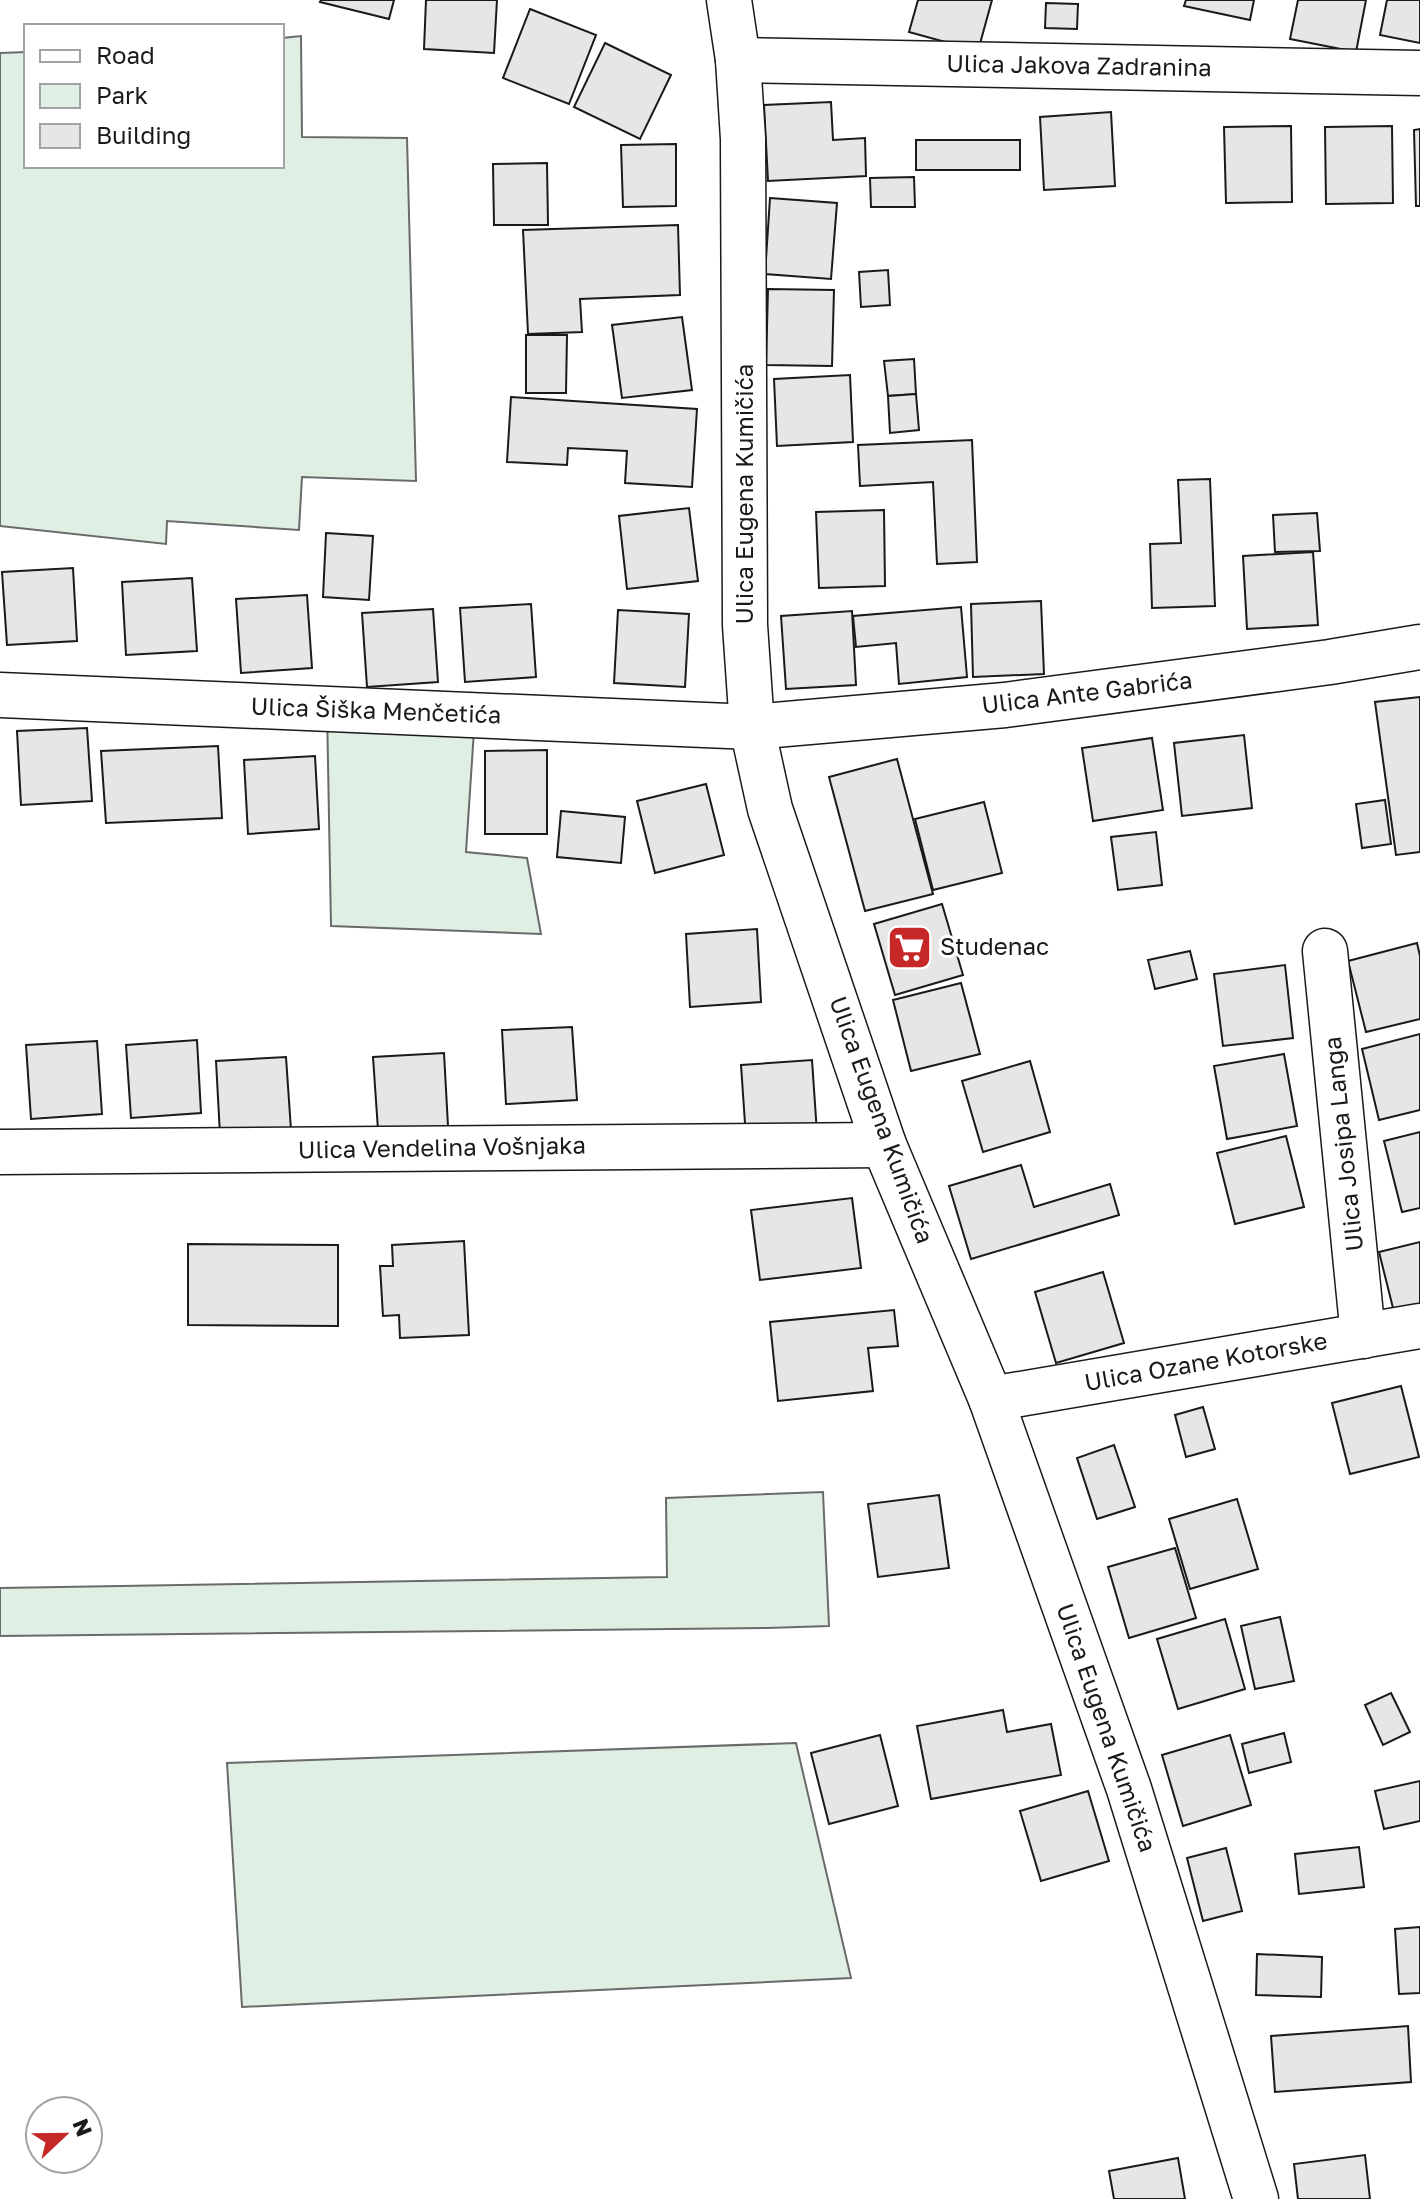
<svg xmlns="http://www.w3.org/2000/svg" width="1420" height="2199" viewBox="0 0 1420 2199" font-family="'Golos Text',sans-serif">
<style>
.green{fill:#e0efe3;stroke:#6a6a6a;stroke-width:2}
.building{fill:#e6e6e6;stroke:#1a1a1a;stroke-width:2}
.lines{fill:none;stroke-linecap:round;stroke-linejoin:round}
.minor-casing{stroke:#1a1a1a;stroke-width:47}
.minor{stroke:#fff;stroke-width:44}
.labels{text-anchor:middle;stroke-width:6;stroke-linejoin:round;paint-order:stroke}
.street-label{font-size:24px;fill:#1a1a1a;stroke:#fff}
.poi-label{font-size:24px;fill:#1a1a1a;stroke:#fff;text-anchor:start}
</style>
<rect width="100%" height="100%" fill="#fff"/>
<g class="green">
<polygon points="301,36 302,137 407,138 416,481 302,477 299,530 167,521 166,544 0,526 0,53 26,52 26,166 282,166 282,38"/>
<polygon points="327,709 475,715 466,852 527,858 541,934 331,926"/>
<polygon points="823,1492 829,1626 767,1628 0,1636 0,1588 667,1577 666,1498"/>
<polygon points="796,1743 851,1978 242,2007 227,1763"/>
</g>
<g class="building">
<polygon points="321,0 394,0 389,19 320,2"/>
<polygon points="426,0 497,0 494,53 424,49"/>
<polygon points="918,0 992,0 978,51 909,32"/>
<polygon points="1186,0 1254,0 1250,20 1184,6"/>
<polygon points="1298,0 1366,0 1356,52 1290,39"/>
<polygon points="1387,0 1420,0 1420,43 1380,35"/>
<polygon points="1046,3 1078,4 1077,29 1045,28"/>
<polygon points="530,9 596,35 569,104 503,78"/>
<polygon points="605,43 671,75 640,139 574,107"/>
<polygon points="831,102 833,140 865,138 866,176 768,181 764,105"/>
<polygon points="1111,112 1115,186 1044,190 1040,117"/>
<polygon points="1291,126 1292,202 1226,203 1224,127"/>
<polygon points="1392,126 1393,203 1326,204 1325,127"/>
<polygon points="1420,129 1420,206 1416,206 1414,130"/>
<rect x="916" y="140" width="104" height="30"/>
<polygon points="676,144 676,206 623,207 621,145"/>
<polygon points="547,163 548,225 494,225 493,164"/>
<polygon points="914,177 915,207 871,207 870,178"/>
<polygon points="770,198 837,203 831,279 765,274"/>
<polygon points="678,225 680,295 580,299 582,332 528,334 523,230"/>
<polygon points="888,270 890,305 861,307 859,272"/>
<polygon points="768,289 834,290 832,366 766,365"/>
<polygon points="682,317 692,390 622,398 612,325"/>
<polygon points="526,335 567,335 566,393 526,393"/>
<polygon points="914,359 916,394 888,396 884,361"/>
<polygon points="850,375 853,442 777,446 774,379"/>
<polygon points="916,394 919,430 890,433 888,396"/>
<polygon points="511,397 697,409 692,487 625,483 627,451 568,448 567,465 507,462"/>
<polygon points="972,440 977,562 937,564 933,482 860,486 858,445"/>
<polygon points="1210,479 1215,606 1152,608 1150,544 1181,543 1178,480"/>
<polygon points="689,508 698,581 627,589 619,516"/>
<polygon points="884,510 885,586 819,588 816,512"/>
<polygon points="1317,513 1320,551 1275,552 1273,515"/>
<polygon points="326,533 373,536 369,600 323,597"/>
<polygon points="1313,552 1318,625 1247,629 1243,556"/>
<polygon points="73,568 77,641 7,645 2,572"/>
<polygon points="192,578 197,651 126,655 122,582"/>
<polygon points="307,595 312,668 241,673 236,599"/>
<polygon points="1041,601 1044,674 973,677 971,604"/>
<polygon points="531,604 536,677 465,682 460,608"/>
<polygon points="961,607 967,677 899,684 896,643 856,647 853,616"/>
<polygon points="433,609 438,682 367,687 362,613"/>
<polygon points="618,610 689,614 685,687 614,683"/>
<polygon points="852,611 856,685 786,689 781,616"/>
<polygon points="1420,697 1420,852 1396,855 1375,702"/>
<polygon points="87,728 92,801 21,805 17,731"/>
<polygon points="1244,735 1252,808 1182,816 1174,743"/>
<polygon points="1152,738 1163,810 1093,821 1082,748"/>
<polygon points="218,746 222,818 106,823 101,751"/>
<polygon points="547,750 547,834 485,834 485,751"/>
<polygon points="315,756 319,829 248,834 244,760"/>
<polygon points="897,759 933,894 865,911 829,777"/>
<polygon points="706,784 724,855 655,873 637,801"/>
<polygon points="1385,800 1391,844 1362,848 1356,804"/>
<polygon points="984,802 1002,873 933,890 915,819"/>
<polygon points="561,811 625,817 621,863 557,857"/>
<polygon points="1156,832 1162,885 1118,890 1111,837"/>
<polygon points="942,904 963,975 895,995 874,924"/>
<polygon points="757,929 761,1002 690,1007 686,934"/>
<polygon points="1417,943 1420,956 1420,1019 1366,1032 1348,961"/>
<polygon points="1190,951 1197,979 1155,989 1148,960"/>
<polygon points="1285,965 1293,1038 1223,1046 1214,974"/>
<polygon points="961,983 980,1054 911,1071 893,1000"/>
<polygon points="572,1027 577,1100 506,1104 502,1030"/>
<polygon points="1420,1034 1420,1110 1379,1120 1362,1049"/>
<polygon points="197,1040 201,1113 131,1118 126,1045"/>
<polygon points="97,1041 102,1114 31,1119 26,1045"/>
<polygon points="444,1053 448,1126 378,1130 373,1057"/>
<polygon points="1284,1054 1297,1126 1227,1139 1214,1066"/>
<polygon points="286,1057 291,1130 220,1135 216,1061"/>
<polygon points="812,1060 817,1133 746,1138 741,1065"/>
<polygon points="1030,1061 1050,1132 983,1152 962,1081"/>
<polygon points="1420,1132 1420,1208 1402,1212 1384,1141"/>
<polygon points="1286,1136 1304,1207 1235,1224 1217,1153"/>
<polygon points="1021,1165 1034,1207 1110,1184 1119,1215 971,1259 949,1186"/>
<polygon points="852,1198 861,1268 760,1280 751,1210"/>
<polygon points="464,1241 469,1335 400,1338 399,1315 383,1316 380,1266 393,1266 392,1245"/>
<polygon points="1420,1242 1420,1318 1397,1324 1379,1252"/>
<polygon points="188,1244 338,1245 338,1326 188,1325"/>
<polygon points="1103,1272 1124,1343 1056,1363 1035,1292"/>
<polygon points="894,1310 898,1346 868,1348 873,1391 778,1401 770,1322"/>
<polygon points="1401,1386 1419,1457 1350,1474 1332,1403"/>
<polygon points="1203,1407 1215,1449 1186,1457 1175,1415"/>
<polygon points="1114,1445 1135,1507 1097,1519 1077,1458"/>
<polygon points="939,1495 949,1568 878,1577 868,1504"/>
<polygon points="1237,1499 1258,1569 1190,1589 1169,1519"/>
<polygon points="1175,1548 1196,1618 1129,1638 1108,1567"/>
<polygon points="1280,1617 1294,1681 1255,1689 1241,1626"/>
<polygon points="1225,1619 1245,1689 1178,1709 1157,1639"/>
<polygon points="1391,1693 1410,1732 1383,1745 1365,1705"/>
<polygon points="1003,1710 1007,1732 1051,1724 1061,1775 931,1799 917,1726"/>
<polygon points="1284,1733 1291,1762 1249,1773 1242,1744"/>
<polygon points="880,1735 898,1806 829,1824 811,1753"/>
<polygon points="1230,1735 1251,1805 1183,1826 1162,1755"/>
<polygon points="1420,1781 1420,1821 1384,1829 1375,1791"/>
<polygon points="1088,1791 1109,1861 1041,1881 1020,1811"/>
<polygon points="1359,1847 1364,1887 1299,1894 1295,1854"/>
<polygon points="1226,1848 1242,1911 1203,1921 1187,1858"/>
<polygon points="1420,1927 1420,1993 1399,1994 1395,1929"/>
<polygon points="1257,1954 1322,1957 1321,1997 1256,1995"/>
<polygon points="1408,2026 1411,2082 1275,2092 1271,2036"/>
<polygon points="1365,2155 1370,2199 1298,2199 1294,2164"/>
<polygon points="1178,2158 1185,2199 1114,2199 1109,2171"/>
</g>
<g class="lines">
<defs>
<g id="minor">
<polyline points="729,0 738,60 743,139 745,625 752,727 770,809 884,1145 991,1399 1129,1789 1256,2199"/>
<polyline points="738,60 1420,73"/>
<polyline points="0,695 752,727 1005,705 1330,662 1420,647"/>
<polyline points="1325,951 1363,1336"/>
<polyline points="0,1152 884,1145"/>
<polyline points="991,1399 1420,1326"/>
</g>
</defs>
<use href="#minor" class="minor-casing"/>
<use href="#minor" class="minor"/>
</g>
<defs>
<symbol id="supermarket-square" viewBox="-11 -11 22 22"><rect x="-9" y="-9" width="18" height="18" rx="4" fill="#c62828" stroke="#fff"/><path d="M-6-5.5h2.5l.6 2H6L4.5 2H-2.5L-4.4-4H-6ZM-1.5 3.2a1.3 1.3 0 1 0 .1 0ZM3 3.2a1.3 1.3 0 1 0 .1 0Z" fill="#fff"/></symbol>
</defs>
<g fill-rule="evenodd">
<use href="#supermarket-square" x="884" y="922" width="51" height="51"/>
</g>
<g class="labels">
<g class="street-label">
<text transform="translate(1079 66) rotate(1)" y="8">Ulica Jakova Zadranina</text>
<text transform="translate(745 494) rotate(-90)" y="8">Ulica Eugena Kumičića</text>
<text transform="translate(1087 693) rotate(-7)" y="8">Ulica Ante Gabrića</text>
<text transform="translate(376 711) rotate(2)" y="8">Ulica Šiška Menčetića</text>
<text transform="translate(881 1120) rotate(70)" y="8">Ulica Eugena Kumičića</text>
<text transform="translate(1344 1144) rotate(-96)" y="8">Ulica Josipa Langa</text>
<text transform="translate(442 1148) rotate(-1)" y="8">Ulica Vendelina Vošnjaka</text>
<text transform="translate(1206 1362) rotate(-10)" y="8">Ulica Ozane Kotorske</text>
<text transform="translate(1106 1728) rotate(71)" y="8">Ulica Eugena Kumičića</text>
</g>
<g class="poi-label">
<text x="940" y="955">Studenac</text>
</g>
</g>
<rect x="24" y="24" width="260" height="144" fill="#ffffff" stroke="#a3a3a3" stroke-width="2"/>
<rect x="40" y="50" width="40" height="12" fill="#ffffff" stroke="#a3a3a3" stroke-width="2"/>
<text x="96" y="64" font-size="24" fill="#1a1a1a">Road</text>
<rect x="40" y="84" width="40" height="24" fill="#e0efe3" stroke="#a3a3a3" stroke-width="2"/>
<text x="96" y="104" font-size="24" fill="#1a1a1a">Park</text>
<rect x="40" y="124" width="40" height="24" fill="#e6e6e6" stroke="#a3a3a3" stroke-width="2"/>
<text x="96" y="144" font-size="24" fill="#1a1a1a">Building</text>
<g transform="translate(64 2135) rotate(68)"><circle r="38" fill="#ffffff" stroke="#a3a3a3" stroke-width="2"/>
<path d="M0-6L14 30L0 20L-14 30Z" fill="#c62828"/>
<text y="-12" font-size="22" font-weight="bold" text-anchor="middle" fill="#1a1a1a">N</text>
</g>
</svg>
